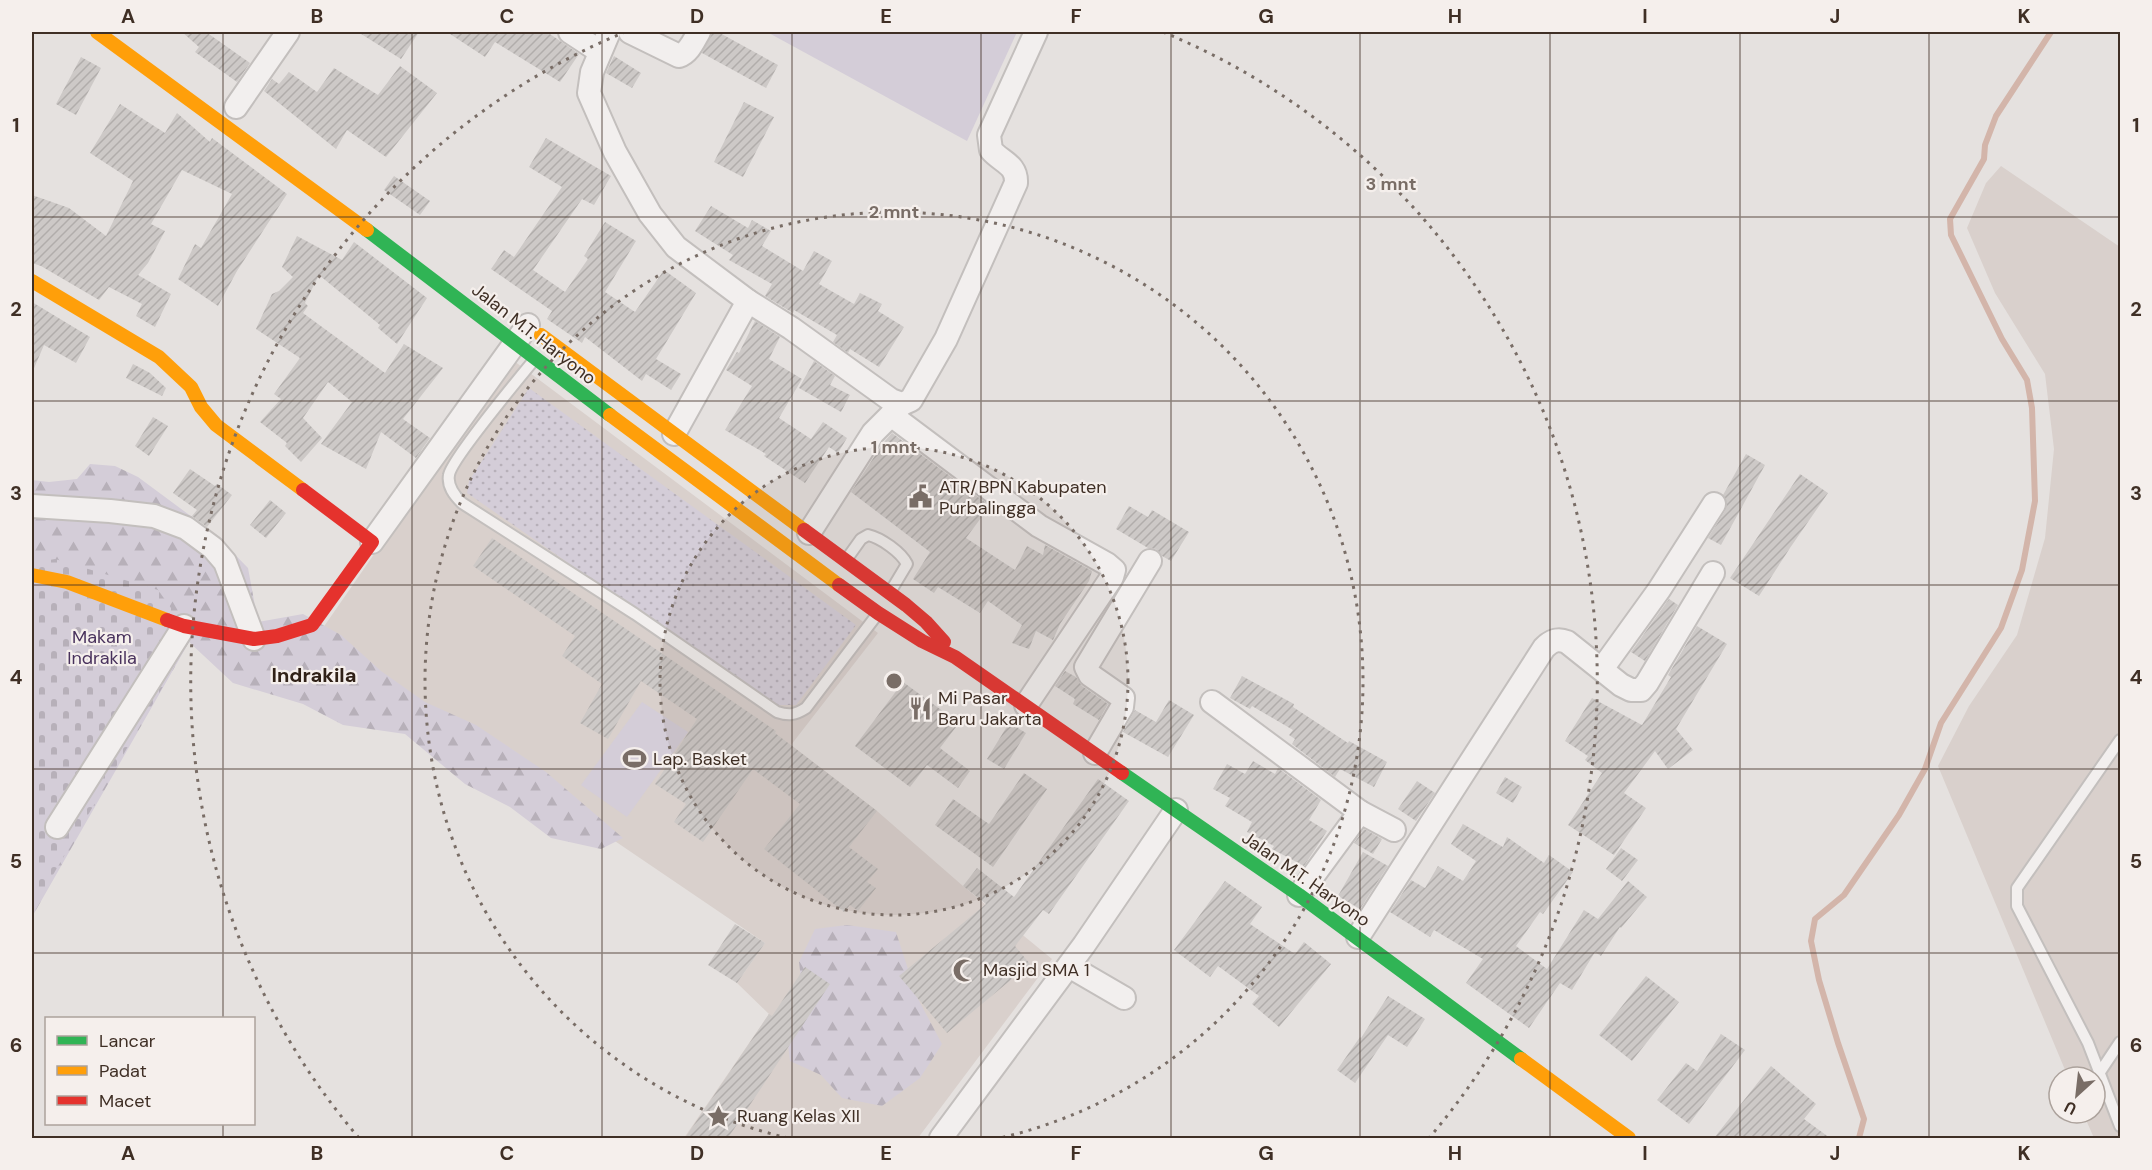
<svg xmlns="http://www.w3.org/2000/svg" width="2152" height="1170" viewBox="0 0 2152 1170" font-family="'DM Sans',sans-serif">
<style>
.built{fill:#d9d0cc}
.grass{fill:url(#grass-dots)}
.forest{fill:url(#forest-firs)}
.cemetery{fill:url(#cemetery-stones)}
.pitch{fill:#d4cdd8}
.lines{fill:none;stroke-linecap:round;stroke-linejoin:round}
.stream{stroke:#d3b5aa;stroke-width:6}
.building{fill:url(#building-hatch)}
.lane-casing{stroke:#c3bfbd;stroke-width:14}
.street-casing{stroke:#c3bfbd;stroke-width:26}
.lane{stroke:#f2efee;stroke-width:10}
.street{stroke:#f2efee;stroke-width:22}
.fast{stroke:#30b455;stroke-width:14}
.slow{stroke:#ff9f0a;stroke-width:14}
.jam{stroke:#e5322d;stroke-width:14}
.grid{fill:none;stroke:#3f2f25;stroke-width:1.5;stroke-opacity:0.55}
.ring{fill:none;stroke:#796d66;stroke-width:3;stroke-dasharray:3 6}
.labels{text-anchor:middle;stroke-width:4.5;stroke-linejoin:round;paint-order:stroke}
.street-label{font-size:18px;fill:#3f2f25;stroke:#f5efec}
.poi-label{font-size:18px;fill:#3f2f25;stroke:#f5efec;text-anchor:start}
.park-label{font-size:18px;fill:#48315c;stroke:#f5efec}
.neighbourhood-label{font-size:20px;font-weight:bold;fill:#302117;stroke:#f5efec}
.centre{fill:#796d66;stroke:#f5efec;stroke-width:3}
.ring-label{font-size:18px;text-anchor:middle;font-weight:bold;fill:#796d66;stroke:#f5efec;stroke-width:4.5;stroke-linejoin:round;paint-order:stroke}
.neatline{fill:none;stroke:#3f2f25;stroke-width:2}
.grid-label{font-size:20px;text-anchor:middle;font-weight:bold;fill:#3f2f25}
</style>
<defs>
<pattern id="grass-dots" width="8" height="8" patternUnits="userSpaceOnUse" patternTransform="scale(1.5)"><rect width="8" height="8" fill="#d4cdd8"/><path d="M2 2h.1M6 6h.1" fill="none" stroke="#b7b0b9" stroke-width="1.8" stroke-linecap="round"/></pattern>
<pattern id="forest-firs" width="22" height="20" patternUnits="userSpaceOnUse" patternTransform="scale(1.5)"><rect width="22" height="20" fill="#d4cdd8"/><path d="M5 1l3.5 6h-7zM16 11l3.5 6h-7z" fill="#b7b0b9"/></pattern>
<pattern id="cemetery-stones" width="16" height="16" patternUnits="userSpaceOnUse" patternTransform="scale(1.5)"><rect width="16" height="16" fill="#d4cdd8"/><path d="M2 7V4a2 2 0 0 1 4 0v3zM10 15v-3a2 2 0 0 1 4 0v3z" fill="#b7b0b9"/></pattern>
<pattern id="building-hatch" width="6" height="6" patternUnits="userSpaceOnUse" patternTransform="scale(1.5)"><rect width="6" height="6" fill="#cdc9c7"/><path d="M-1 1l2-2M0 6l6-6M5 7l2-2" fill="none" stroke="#b1adab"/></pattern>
</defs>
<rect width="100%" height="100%" fill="#e5e1df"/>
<g class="built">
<polygon points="2001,166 2120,247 2120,1138 2094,1138 2083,1113 2095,1113 2095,1077 2068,1077 1938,766 1969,706 2017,635 2045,538 2054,449 2045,374 1995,293 1967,228 1986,183"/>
<polygon points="510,358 878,633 791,745 877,811 963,886 1052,959 918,1138 684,1138 769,1014 737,983 765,943 316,638"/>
</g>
<polygon class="grass" points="529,388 856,625 796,705 774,705 467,493 469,481"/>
<g class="forest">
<polygon points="90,464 115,466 138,477 215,534 248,568 258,622 303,614 341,635 381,671 425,702 476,725 546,772 623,838 601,849 551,838 510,807 465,784 405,734 343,725 303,704 233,683 189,642 32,917 32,480 49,482 77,479"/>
<polygon points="847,925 896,932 917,997 942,1044 920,1078 882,1106 842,1098 821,1075 790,1061 787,1037 804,1005 799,962 815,929"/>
</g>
<polygon class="cemetery" points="55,559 158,590 184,626 189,642 36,904 32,899 32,563"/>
<g class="pitch">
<polygon points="767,32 1017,32 967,141"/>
<polygon points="642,702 688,732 627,817 581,785"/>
</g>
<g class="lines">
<polyline class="stream" points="1859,1138 1864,1119 1838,1043 1819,980 1811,941 1815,919 1844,895 1899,815 1925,769 1941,723 2001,628 2022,570 2035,501 2032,408 2027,380 2002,339 1951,235 1950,219 1984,159 1985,145 1996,116 2051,32"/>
</g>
<g class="building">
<polygon points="182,32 206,32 250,63 237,82 195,52 199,47"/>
<polygon points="358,32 419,32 401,59"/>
<polygon points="447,32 547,32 579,54 560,82 495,42 485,57"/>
<polygon points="712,32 718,32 778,65 766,88 702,53"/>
<polygon points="614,56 641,73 632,88 606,73"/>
<polygon points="81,57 101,68 76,115 56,104"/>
<polygon points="400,66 437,93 386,157 347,130 336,149 264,91 272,79 279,84 289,72 317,92 334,68 378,95"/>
<polygon points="744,102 774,117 743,177 714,162"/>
<polygon points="120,104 165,133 177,113 210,142 212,138 287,194 237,271 218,306 178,279 195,244 201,248 232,194 182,170 151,224 165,231 148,263 138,275 171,294 155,327 136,316 142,304 109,287 99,300 41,266 32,263 32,195 69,208 106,236 133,181 90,153"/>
<polygon points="546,138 611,176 594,205 582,199 533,270 565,292 588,259 584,256 605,222 636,241 605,292 635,312 664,270 696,293 656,359 681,374 671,390 646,374 642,381 585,337 582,343 547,319 552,311 491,269 504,250 514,257 562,187 529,167"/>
<polygon points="394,176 430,201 420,215 384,190"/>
<polygon points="711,206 748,228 752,220 771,231 762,246 803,271 814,251 832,261 819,284 854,304 860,293 882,304 878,311 904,327 879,367 850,349 848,353 833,342 837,335 794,310 793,313 765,296 772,284 729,260 733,255 695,231"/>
<polygon points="297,236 342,260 354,242 427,298 397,344 378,328 380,325 319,275 305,303 308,306 303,313 385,373 404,344 443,368 403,419 430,438 416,458 381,432 366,469 321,444 352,402 328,382 303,418 322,438 301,462 285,446 287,443 260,422 281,399 274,394 300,358 256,329 272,294 279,291 293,277 282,267"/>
<polygon points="32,302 90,337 76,363 44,345 32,373"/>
<polygon points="755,321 780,337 769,359 802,379 779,418 811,439 823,422 847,438 838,453 829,447 805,483 764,456 766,454 725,430 752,386 726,370 737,352 739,353"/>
<polygon points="814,361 835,376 830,385 850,395 841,412 799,388"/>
<polygon points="133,364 150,373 166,388 162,396 126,378"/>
<polygon points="153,417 168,426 149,456 135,446"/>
<polygon points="892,433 990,506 966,538 1015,570 1027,546 1043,555 1045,545 1092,571 1089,581 1060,624 1053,640 1036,631 1029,649 1012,643 1022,625 988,601 980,613 938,587 934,593 913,579 930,552 851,492 884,442"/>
<polygon points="1746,454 1765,465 1721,545 1708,538 1725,511 1727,504 1723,495"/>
<polygon points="190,469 215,486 217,484 232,495 207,527 192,516 197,510 173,493"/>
<polygon points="1800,474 1828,493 1790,548 1759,596 1730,578"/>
<polygon points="270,500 286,513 266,538 250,525"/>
<polygon points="1129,506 1148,517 1152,510 1189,532 1171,561 1162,556 1156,549 1148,548 1116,529"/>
<polygon points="492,538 776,731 775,733 877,811 849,847 878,869 867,882 876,888 858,911 850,905 844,912 764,849 800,804 753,769 703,842 674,822 686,804 655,784 697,719 641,681 608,739 580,723 602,684 562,656 575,636 473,566"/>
<polygon points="1669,599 1678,605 1645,661 1631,652"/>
<polygon points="1697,626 1727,644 1676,729 1693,750 1668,769 1655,751 1624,793 1646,808 1614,855 1568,825 1602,773 1585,760 1588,756 1565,741 1592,698 1642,725 1671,677 1668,675"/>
<polygon points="1065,671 1076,677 1082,686 1108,704 1099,720 1073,704 1075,699 1055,686"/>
<polygon points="1242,676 1294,704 1293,707 1348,743 1349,741 1387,762 1374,787 1340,769 1335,777 1292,744 1295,739 1289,735 1293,730 1252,706 1250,709 1230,698"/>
<polygon points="903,682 959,723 940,748 970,771 958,788 927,765 910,787 855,746"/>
<polygon points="1169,700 1194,715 1168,757 1123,732 1135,710 1156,722"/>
<polygon points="1009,723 1026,733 1004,769 987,759"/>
<polygon points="1253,761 1275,774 1278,768 1321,800 1309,820 1327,831 1304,866 1272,849 1274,846 1247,832 1252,822 1225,806 1230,798 1213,789 1227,764 1245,774"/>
<polygon points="1024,773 1047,789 993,867 935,825 953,799 989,824"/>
<polygon points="1505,777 1522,787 1513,803 1496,793"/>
<polygon points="1098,779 1129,801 1049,914 1043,910 1015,946 1030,964 947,1033 899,976 986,904 963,886 977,868 1014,897"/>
<polygon points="1417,781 1435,793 1416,821 1398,809"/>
<polygon points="1463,824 1503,847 1507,837 1544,863 1549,855 1573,872 1543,914 1540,912 1516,946 1547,969 1584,910 1598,919 1628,881 1647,897 1621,928 1620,927 1601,956 1595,952 1572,990 1560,983 1529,1028 1466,983 1483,959 1434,930 1430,937 1390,912 1411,880 1425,888 1438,866 1463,881 1476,861 1451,844"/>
<polygon points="1364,829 1382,839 1373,854 1354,843"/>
<polygon points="1621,848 1638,860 1622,881 1606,869"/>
<polygon points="1363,852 1388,866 1360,909 1338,896"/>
<polygon points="1225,881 1262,907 1250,924 1295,954 1304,942 1331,964 1279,1027 1252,1004 1259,996 1218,966 1210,977 1174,950"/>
<polygon points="735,924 765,943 737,983 708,965"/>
<polygon points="805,967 830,984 728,1138 685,1138 769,1014 772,1016"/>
<polygon points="1646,976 1679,1002 1632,1061 1599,1035"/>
<polygon points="1388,996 1425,1019 1407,1047 1388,1035 1355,1083 1337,1070 1360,1037 1361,1038"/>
<polygon points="1721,1034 1745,1050 1689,1124 1657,1100 1686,1063 1697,1071"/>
<polygon points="1771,1066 1816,1104 1804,1119 1830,1138 1714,1138"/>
</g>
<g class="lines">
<defs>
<g id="lane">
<path d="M534,360C520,377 451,460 449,475C447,486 454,495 462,503L635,614L777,712C789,716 795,715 806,708L876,616"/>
<path d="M846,560L861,539L868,535C881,538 901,552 907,564L892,589"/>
<polyline points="2120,740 2017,888 2017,906 2088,1043 2120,1126"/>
<polyline points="2100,1072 2120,1042"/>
</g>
<g id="street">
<polyline points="570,32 599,51"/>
<polyline points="609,32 592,72 589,93 615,152 650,214 676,247 748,301"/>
<path d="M630,32L679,56C689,53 694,40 699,32"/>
<polyline points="236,107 288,32"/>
<polyline points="891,415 1039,526 1107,564 1114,570 1112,577 1026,705"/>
<path d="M674,434L748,301L791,328L891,400L902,404L911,400L946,339L1016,183C1017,164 1001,162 991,150L989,135L1036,32"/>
<polyline points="32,506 110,511 154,516 186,528 213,548 225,562 254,639"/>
<polyline points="809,533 873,433 901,405"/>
<polyline points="372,542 528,325"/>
<polyline points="1602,669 1659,590 1714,504"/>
<polyline points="1212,702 1360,812 1299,895"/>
<polyline points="1095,753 1122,707 1123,698 1090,675 1086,667 1150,561"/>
<polyline points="1360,812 1394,830"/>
<polyline points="57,827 184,626"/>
<path d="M1358,937L1544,648C1551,641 1557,638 1567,642L1621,685L1631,690H1641L1647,683L1713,573"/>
<polyline points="1069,966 1124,998"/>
<polyline points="941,1138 1084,945 1176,810"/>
</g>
</defs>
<use href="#lane" class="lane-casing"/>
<use href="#street" class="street-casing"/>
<use href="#lane" class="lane"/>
<use href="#street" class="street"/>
<g class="fast">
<polyline points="367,230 610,415"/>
<polyline points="1122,773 1299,895 1521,1059"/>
</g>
<g class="slow">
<polyline points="97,32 367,230"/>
<polyline points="32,281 159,357 191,387 201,407 216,425 303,490"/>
<polyline points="541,335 804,530"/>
<polyline points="610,415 839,585"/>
<polyline points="32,575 67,582 167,620"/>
<polyline points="1521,1059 1629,1138"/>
</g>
<g class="jam">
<polyline points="804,530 906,605 926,622 944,642"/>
<polyline points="839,585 878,613 922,641 955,657 1122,773"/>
<polyline points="167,620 184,626 254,639 277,636 312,625 372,542 303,490"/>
</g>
</g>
<path class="grid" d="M223,32V1018M412,32V1138M602,32V1138M792,32V1138M981,32V1138M1171,32V1138M1360,32V1138M1550,32V1138M1740,32V1138M1929,32V1138M32,217H2120M32,401H2120M32,585H2120M32,769H2120M32,953H2120M223,1124V1138"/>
<circle cx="894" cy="681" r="234" fill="#796d66" fill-opacity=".12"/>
<g class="ring">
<circle cx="894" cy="681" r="234"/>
<path d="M788 1138A469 469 0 1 1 1000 1138"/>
<path d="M359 1138A703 703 0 0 1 625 32M1163 32A703 703 0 0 1 1429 1138"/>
</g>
<defs>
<symbol id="civic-bare" viewBox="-9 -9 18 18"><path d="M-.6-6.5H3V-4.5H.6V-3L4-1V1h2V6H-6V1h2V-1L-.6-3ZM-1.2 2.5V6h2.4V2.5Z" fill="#796d66" stroke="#f5efec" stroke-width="2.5" paint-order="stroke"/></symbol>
<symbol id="restaurant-bare" viewBox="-9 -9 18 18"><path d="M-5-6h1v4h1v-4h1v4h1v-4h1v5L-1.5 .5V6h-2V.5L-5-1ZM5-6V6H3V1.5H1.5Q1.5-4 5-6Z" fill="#796d66" stroke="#f5efec" stroke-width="2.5" paint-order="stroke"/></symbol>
<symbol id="stadium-bare" viewBox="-9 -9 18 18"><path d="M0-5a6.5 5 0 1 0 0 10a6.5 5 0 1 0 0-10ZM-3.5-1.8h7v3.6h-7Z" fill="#796d66" stroke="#f5efec" stroke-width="2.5" paint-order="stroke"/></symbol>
<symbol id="mosque-bare" viewBox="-9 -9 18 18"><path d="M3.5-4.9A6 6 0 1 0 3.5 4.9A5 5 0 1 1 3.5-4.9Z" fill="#796d66" stroke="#f5efec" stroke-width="2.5" paint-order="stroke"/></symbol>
<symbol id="sight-bare" viewBox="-9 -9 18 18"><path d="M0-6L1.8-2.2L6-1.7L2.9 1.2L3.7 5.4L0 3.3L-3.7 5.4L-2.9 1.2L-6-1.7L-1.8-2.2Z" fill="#796d66" stroke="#f5efec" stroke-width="2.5" paint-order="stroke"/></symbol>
</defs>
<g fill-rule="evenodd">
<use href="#civic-bare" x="904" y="480" width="33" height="33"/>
<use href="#restaurant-bare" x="904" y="692" width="33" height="33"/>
<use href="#stadium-bare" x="618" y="742" width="33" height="33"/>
<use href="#mosque-bare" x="948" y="954" width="33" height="33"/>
<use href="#sight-bare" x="702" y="1100" width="33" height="33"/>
</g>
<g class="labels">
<g class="street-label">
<text transform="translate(534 334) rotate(38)" y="6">Jalan M.T. Haryono</text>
<text transform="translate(1306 879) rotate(35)" y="6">Jalan M.T. Haryono</text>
</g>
<g class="poi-label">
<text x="939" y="493">ATR/BPN Kabupaten<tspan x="939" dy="21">Purbalingga</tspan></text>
<text x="938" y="704">Mi Pasar<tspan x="938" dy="21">Baru Jakarta</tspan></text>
<text x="653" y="765">Lap. Basket</text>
<text x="983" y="976">Masjid SMA 1</text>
<text x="737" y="1122">Ruang Kelas XII</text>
</g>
<g class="park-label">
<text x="102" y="643">Makam<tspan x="102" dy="21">Indrakila</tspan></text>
</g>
<g class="neighbourhood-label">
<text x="314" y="682">Indrakila</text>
</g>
</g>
<circle cx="894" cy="681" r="9" class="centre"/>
<g class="ring-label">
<text x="1391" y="190">3 mnt</text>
<text x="894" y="218">2 mnt</text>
<text x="894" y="453">1 mnt</text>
</g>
<rect width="2152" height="1170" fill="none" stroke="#f5efec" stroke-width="66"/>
<rect x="45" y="1017" width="210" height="108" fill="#f5efec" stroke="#aca29c" stroke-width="1.5"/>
<rect x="57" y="1036" width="30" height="9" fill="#30b455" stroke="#aca29c" stroke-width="1.5"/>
<text x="99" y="1047" font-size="18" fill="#3f2f25">Lancar</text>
<rect x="57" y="1066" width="30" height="9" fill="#ff9f0a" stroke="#aca29c" stroke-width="1.5"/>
<text x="99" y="1077" font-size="18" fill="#3f2f25">Padat</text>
<rect x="57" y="1096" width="30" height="9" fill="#e5322d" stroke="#aca29c" stroke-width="1.5"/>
<text x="99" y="1107" font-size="18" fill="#3f2f25">Macet</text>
<g transform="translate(2077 1095) rotate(207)"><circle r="28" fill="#f5efec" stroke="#aca29c" stroke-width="1.5"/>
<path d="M0-4.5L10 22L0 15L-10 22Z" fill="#796d66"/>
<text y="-9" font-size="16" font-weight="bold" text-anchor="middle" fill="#3f2f25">U</text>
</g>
<rect x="33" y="33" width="2086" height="1104" class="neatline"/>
<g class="grid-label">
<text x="128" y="23">A</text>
<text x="317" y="23">B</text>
<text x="507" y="23">C</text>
<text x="697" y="23">D</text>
<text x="886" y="23">E</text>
<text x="1076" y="23">F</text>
<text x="1266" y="23">G</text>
<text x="1455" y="23">H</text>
<text x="1645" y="23">I</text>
<text x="1835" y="23">J</text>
<text x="2024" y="23">K</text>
<text x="16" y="132">1</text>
<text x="2136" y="132">1</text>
<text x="16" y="316">2</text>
<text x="2136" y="316">2</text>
<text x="16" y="500">3</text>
<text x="2136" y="500">3</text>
<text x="16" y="684">4</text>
<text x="2136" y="684">4</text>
<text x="16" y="868">5</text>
<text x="2136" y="868">5</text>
<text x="16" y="1052">6</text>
<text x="2136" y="1052">6</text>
<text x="128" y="1160">A</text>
<text x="317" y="1160">B</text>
<text x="507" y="1160">C</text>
<text x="697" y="1160">D</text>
<text x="886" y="1160">E</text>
<text x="1076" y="1160">F</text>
<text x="1266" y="1160">G</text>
<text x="1455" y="1160">H</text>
<text x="1645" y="1160">I</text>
<text x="1835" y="1160">J</text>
<text x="2024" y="1160">K</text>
</g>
</svg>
